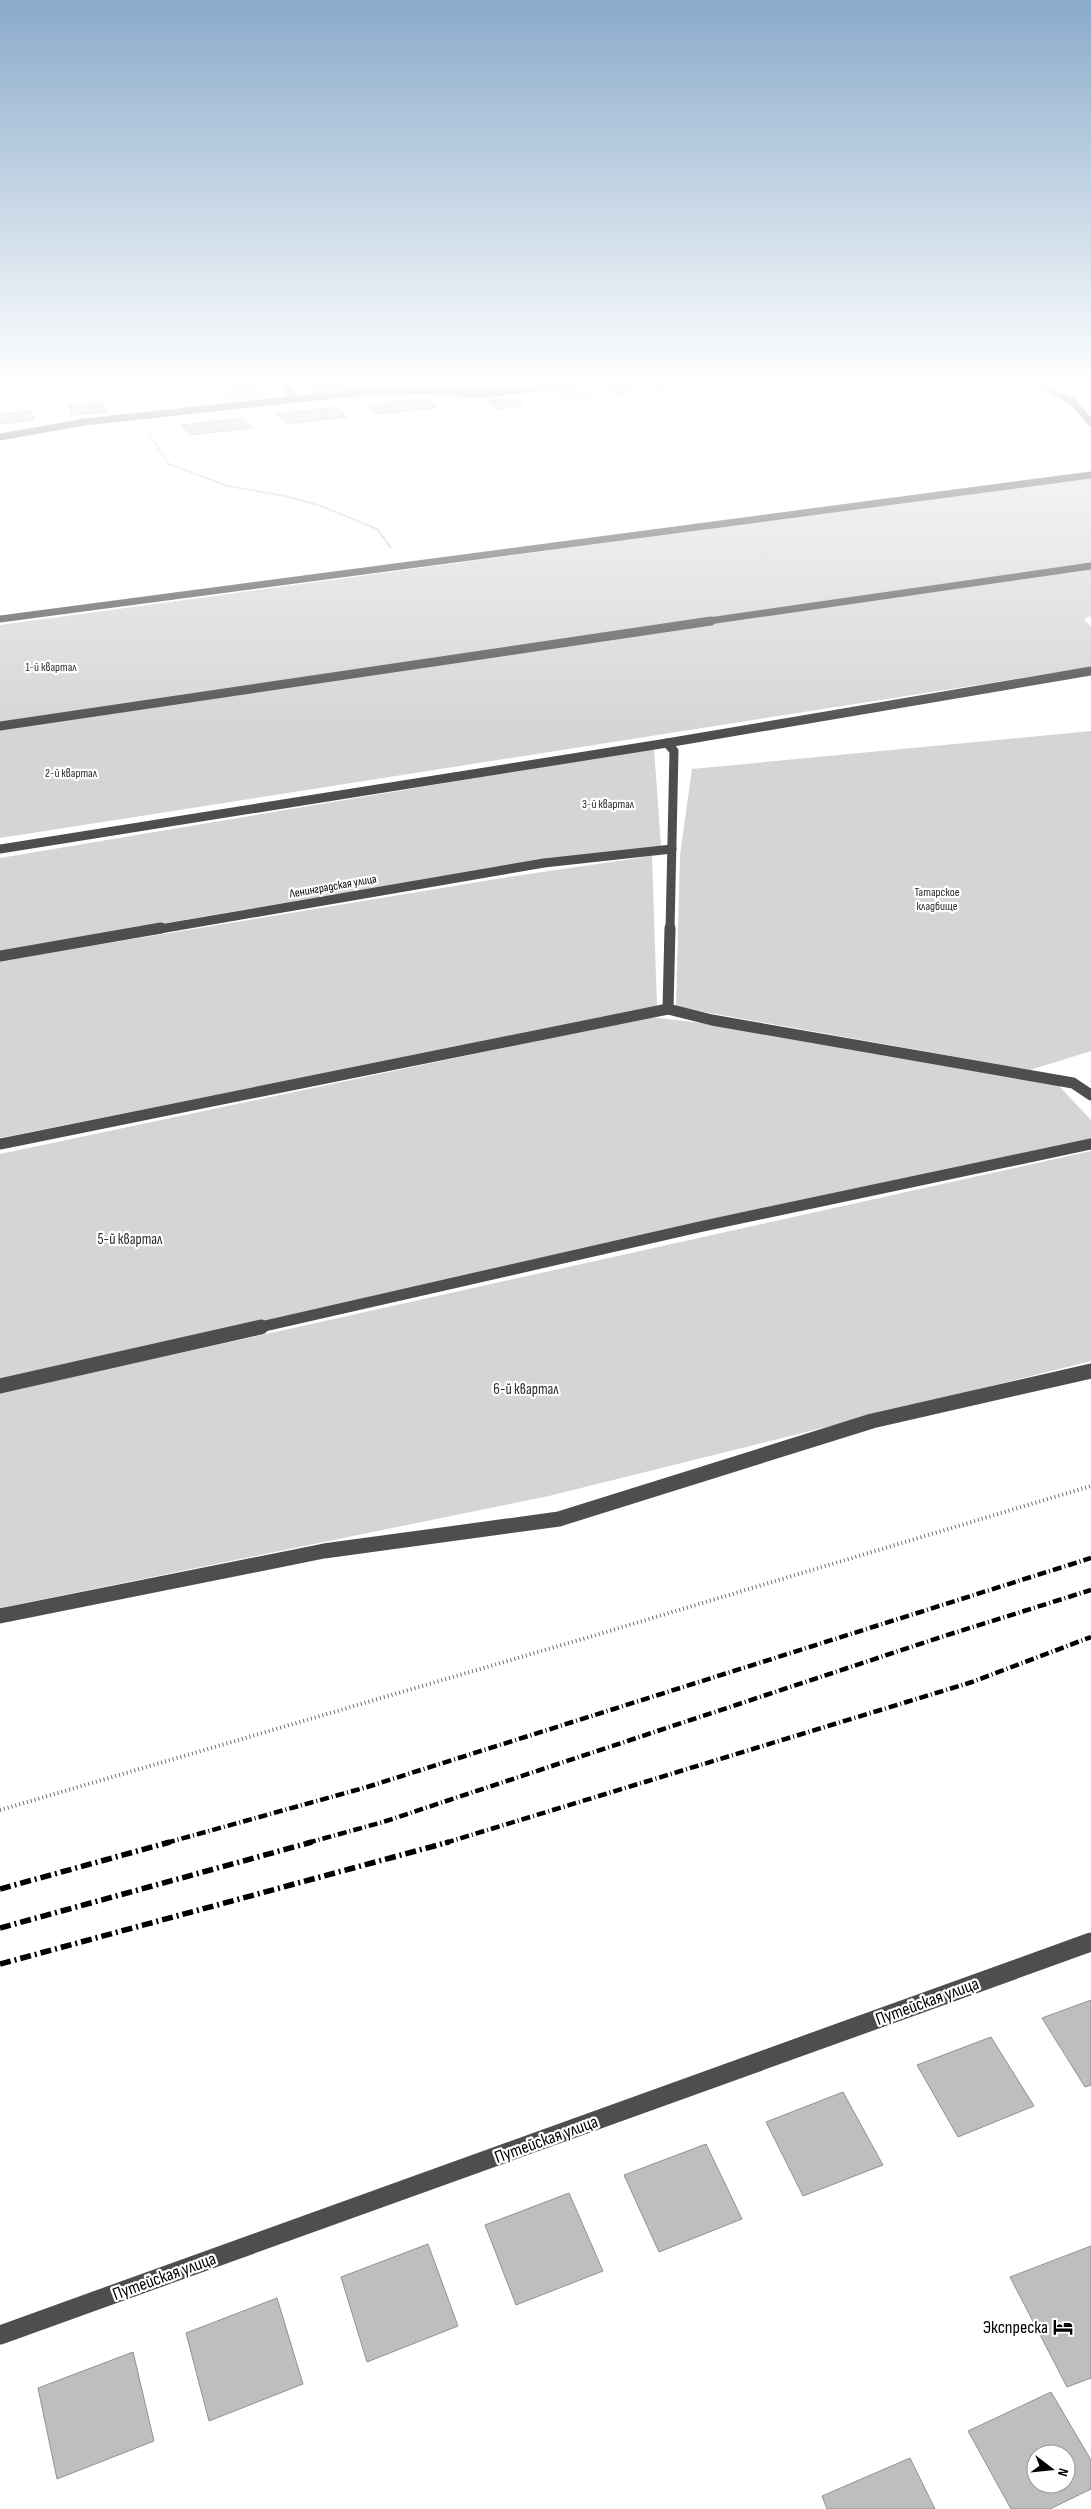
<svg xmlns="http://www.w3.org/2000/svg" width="1091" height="2509" viewBox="0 0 1091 2509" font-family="'Sofia Sans Condensed',sans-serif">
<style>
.green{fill:#d5d5d5}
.building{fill:#bebebe;stroke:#929292;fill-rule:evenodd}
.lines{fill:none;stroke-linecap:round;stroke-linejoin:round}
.path-far1{stroke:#707070;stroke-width:2;stroke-dasharray:0.5 1;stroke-linecap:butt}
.path{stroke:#707070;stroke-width:4;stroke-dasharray:1 3;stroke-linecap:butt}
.minor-far4{stroke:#4e4e4e;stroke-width:7}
.minor-far3{stroke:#4e4e4e;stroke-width:9}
.minor-far2{stroke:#4e4e4e;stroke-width:11}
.minor-far1{stroke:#4e4e4e;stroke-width:15}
.minor{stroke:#4e4e4e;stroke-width:19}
.rail-far1{stroke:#000;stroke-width:4.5;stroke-dasharray:9 3 1 3;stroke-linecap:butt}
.rail{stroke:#000;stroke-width:5.5;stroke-dasharray:11 4 2 4;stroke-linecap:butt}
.labels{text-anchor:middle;stroke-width:4.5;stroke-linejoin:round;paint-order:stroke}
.far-park-label{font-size:12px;fill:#2c2c2c;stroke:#fff}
.far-street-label{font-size:12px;fill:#000;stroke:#fff}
.park-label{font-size:15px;fill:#2c2c2c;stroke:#fff}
.near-street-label{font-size:18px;fill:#000;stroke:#fff}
.near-poi-label{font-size:18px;fill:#000;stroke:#fff;text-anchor:end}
</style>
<rect width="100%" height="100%" fill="#fff"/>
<g class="green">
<polygon points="1091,477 1091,563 0,724 0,625"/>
<polygon points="1091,569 1091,616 1084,619 1091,627 1091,667 0,838 0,730 649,632"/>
<polygon points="1091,731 1091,1051 1030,1070 676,1007 680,855 692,769"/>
<polygon points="654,748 661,846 539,860 0,951 0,858"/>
<polygon points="652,856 657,1007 0,1138 0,961 515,876"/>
<polygon points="650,1017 710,1024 1059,1086 1091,1120 1091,1139 0,1380 0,1154"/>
<polygon points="1091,1151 1091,1361 549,1496 0,1608 0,1393"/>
</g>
<g class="building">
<polygon points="311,384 345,384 348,387 315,390"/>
<polygon points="647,384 676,384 681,387 655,390"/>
<polygon points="629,385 639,392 613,395 603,388"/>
<polygon points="252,387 259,396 225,399 219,390"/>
<polygon points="584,390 594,397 568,400 558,393"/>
<polygon points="426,398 436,408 377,414 367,405"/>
<polygon points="513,398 523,406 496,409 487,401"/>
<polygon points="102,402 107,412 72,415 68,405"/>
<polygon points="338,407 347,417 286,424 277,414"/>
<polygon points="31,411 35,420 0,424 0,414"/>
<polygon points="244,418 253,428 190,435 182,425"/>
<polygon points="1091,2000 1091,2085 1085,2087 1042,2018"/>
<polygon points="991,2037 1034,2106 958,2137 917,2065"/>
<polygon points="843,2092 883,2165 803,2196 766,2122"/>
<polygon points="706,2144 742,2219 659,2252 624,2175"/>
<polygon points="569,2193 603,2271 516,2305 485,2225"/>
<polygon points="428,2244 458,2326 367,2362 341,2277"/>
<polygon points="1091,2246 1091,2378 1067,2387 1010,2277"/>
<polygon points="277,2298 303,2384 209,2421 186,2333"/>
<polygon points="133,2352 154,2441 57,2479 38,2388"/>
<path d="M1051,2392L1091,2460V2489L1050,2509H1011L968,2431ZM1036,2454H1066V2484H1036Z"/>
<polygon points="910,2458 935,2509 827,2509 822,2496"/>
</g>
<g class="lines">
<polyline class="path-far1" points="149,434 169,464 228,486 285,496 321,506 377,529 391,548"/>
<polyline class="path" points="0,1810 596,1635 1091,1486"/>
<g class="minor-far4">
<polyline points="283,384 295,399"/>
<polyline points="1039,384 1072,401 1091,423"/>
<polyline points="0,437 84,422 353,393 416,391 484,394 575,384"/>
<polyline points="0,619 1091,475"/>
<polyline points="702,622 1091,566"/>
</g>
<g class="minor-far3">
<polyline points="0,726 711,621"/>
<polyline points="667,743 674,751 670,930"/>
<polyline points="0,849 667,743 1091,671"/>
<polyline points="154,930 544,863 672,849"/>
</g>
<g class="minor-far2">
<polyline points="670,928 668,1009 712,1020 1073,1083 1091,1095"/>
<polyline points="0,956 161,928"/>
<polyline points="0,1144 668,1009"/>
<polyline points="256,1328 699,1227 1091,1144"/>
</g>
<g class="minor-far1">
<polyline points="0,1386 261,1327"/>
<polyline points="0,1616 324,1551 559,1519 872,1421 1091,1371"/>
</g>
<polyline class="minor" points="0,2335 1091,1942"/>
<g class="rail-far1">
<polyline points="166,1843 367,1787 1091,1558"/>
<polyline points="307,1843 383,1822 941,1637 1091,1590"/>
<polyline points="445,1843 972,1682 1091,1637"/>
</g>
<g class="rail">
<polyline points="0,1889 170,1842"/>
<polyline points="0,1928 312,1842"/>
<polyline points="0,1964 449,1842"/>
</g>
</g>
<linearGradient id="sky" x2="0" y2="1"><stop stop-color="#89aaca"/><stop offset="0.52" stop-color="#fff"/><stop offset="1" stop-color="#fff" stop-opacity="0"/></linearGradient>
<rect width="1091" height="735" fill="url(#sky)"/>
<defs>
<symbol id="hotel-bare" viewBox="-9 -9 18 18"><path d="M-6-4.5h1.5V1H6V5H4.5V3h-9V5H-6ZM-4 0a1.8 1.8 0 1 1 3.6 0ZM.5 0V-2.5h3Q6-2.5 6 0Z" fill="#000" stroke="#fff" stroke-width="2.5" paint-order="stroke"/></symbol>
</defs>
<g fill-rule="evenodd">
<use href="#hotel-bare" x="1049" y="2313" width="28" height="28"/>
</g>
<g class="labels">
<g class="far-park-label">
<text x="51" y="671">1-й квартал</text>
<text x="71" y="777">2-й квартал</text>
<text x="608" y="808">3-й квартал</text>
<text x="937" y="896">Татарское<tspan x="937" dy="14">кладбище</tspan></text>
</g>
<g class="far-street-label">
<text transform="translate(333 886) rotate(-10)" y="4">Ленинградская улица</text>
</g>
<g class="park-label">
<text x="130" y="1244">5-й квартал</text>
<text x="526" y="1394">6-й квартал</text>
</g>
<g class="near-street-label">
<text transform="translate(927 2001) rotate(-20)" y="6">Путейская улица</text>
<text transform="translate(546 2139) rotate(-20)" y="6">Путейская улица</text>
<text transform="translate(164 2276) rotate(-20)" y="6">Путейская улица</text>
</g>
<g class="near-poi-label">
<text x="1048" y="2333">Экспреска</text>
</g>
</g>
<g transform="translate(1051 2469) rotate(106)"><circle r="24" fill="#ffffff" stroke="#999999"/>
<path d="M0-4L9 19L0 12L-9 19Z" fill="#000000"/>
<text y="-8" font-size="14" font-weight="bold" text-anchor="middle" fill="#000000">N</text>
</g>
</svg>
